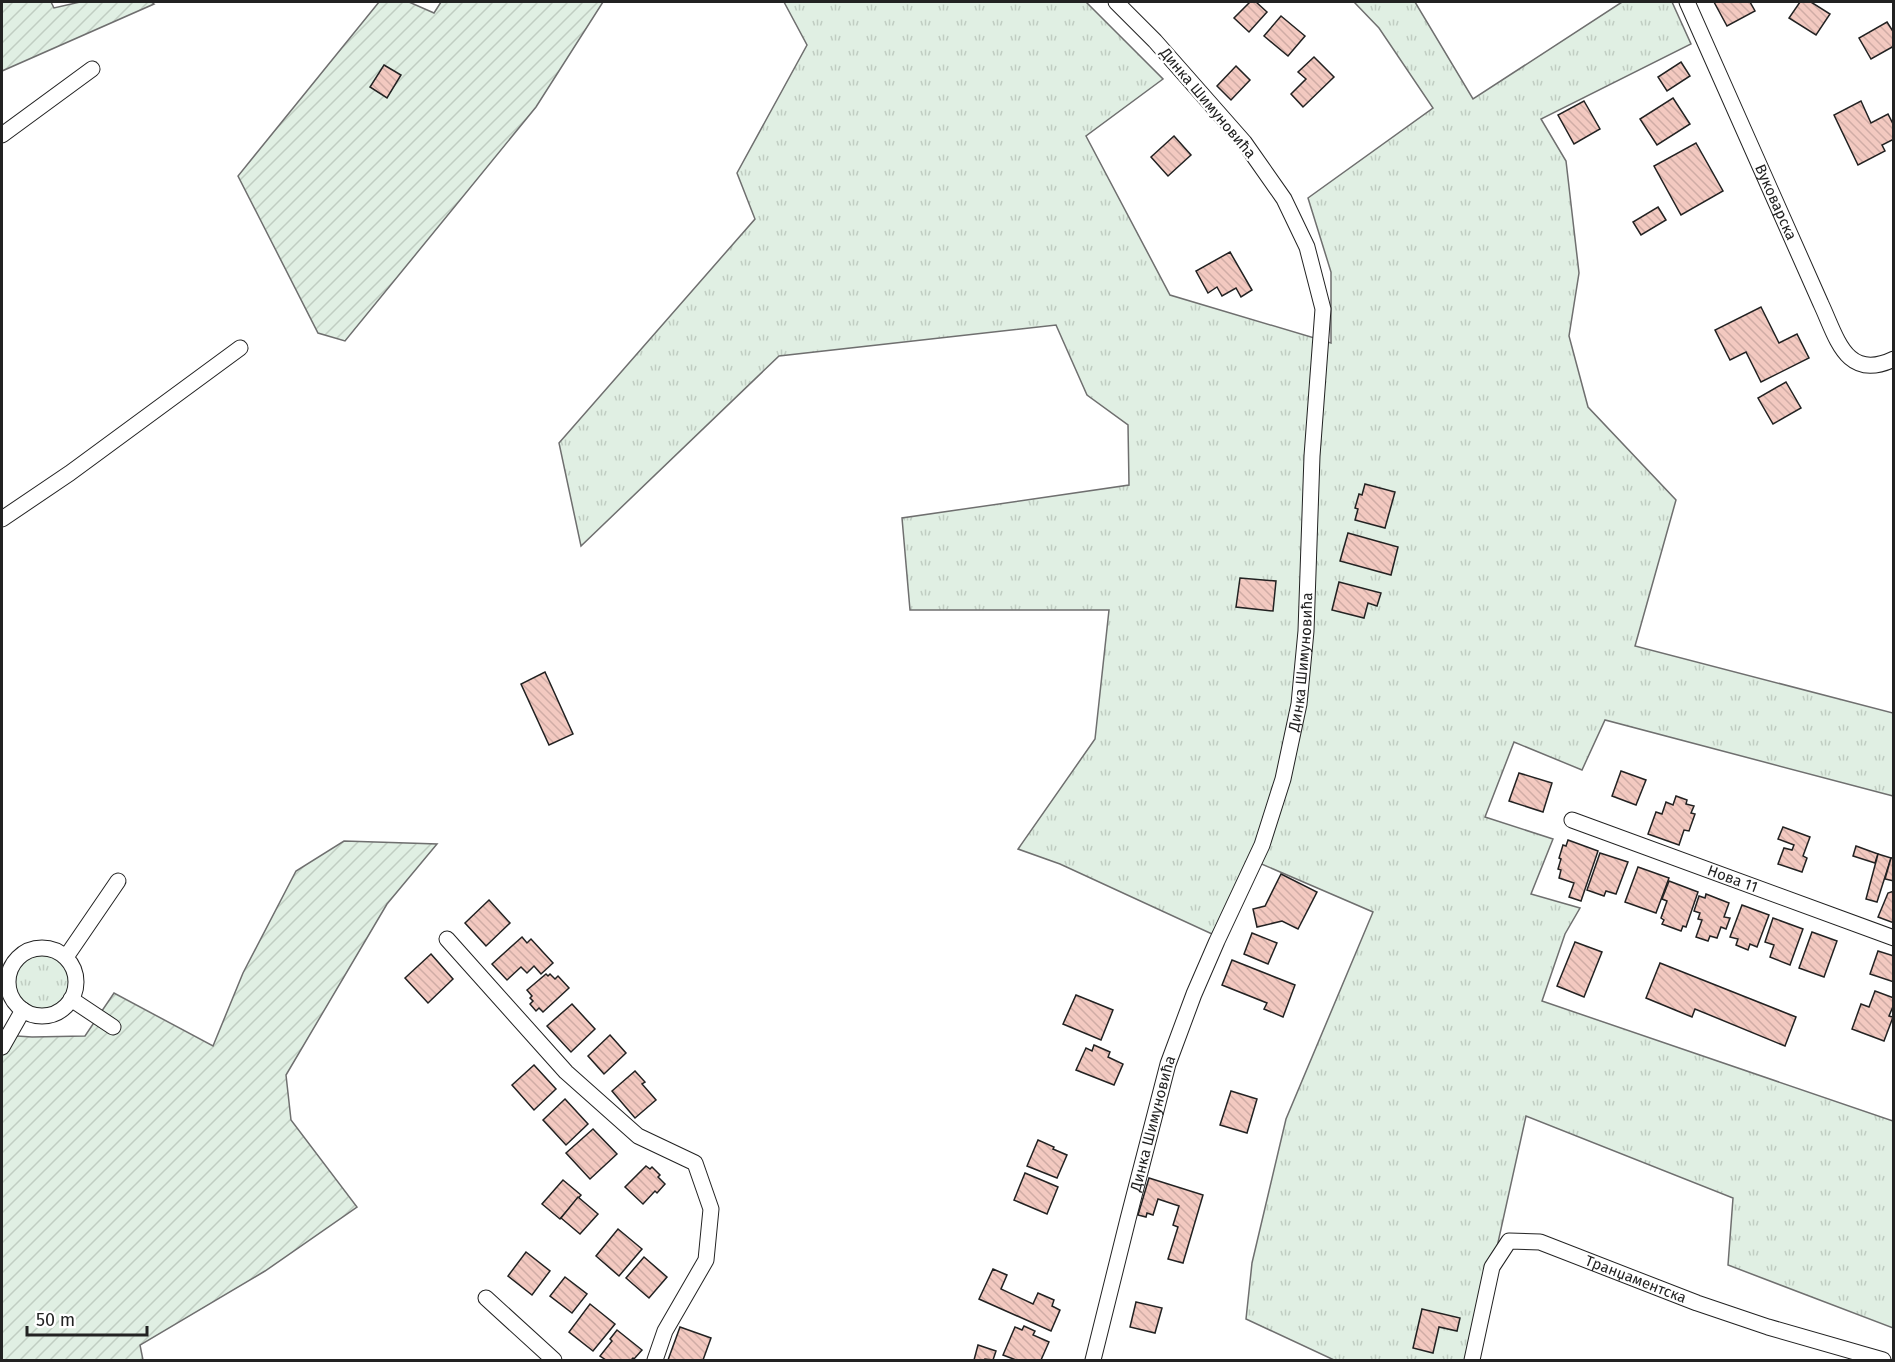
<svg xmlns="http://www.w3.org/2000/svg" width="1895" height="1362" viewBox="0 0 1895 1362" font-family="'Fira Sans',sans-serif">
<style>
.grass{fill:url(#grass-tufts);stroke:#6f6f6f;stroke-width:1.5}
.garden{fill:url(#garden-furrows);stroke:#6f6f6f;stroke-width:1.5}
.building{fill:url(#building-back-hatch);stroke:#222;stroke-width:1.5}
.lines{fill:none;stroke-linecap:round;stroke-linejoin:round}
.street-casing{stroke:#222;stroke-width:17}
.street{stroke:#fff;stroke-width:15}
.labels{text-anchor:middle;stroke-width:4.5;stroke-linejoin:round;paint-order:stroke}
.street-label{font-size:15px;fill:#222;stroke:#fff}
</style>
<defs>
<pattern id="grass-tufts" width="24" height="20" patternUnits="userSpaceOnUse" patternTransform="scale(1.5)"><rect width="24" height="20" fill="#e0efe3"/><path d="M3 7l-1-3M5 7V3M7 7l1-3M15 17l-1-3M17 17v-4M19 17l1-3" fill="none" stroke="#c0cdc2"/></pattern>
<pattern id="garden-furrows" width="10" height="10" patternUnits="userSpaceOnUse" patternTransform="scale(1.5)"><rect width="10" height="10" fill="#e0efe3"/><path d="M-1 1l2-2M0 10L10 0M9 11l2-2" fill="none" stroke="#c0cdc2"/></pattern>
<pattern id="building-back-hatch" width="6" height="6" patternUnits="userSpaceOnUse" patternTransform="scale(1.5)"><rect width="6" height="6" fill="#f3c9c0"/><path d="M-1 5l2 2M0 0l6 6M5-1l2 2" fill="none" stroke="#d0aca5"/></pattern>
</defs>
<rect width="100%" height="100%" fill="#fff"/>
<g class="grass">
<polygon points="784,2 1086,2 1163,79 1086,136 1170,295 1331,343 1331,272 1308,198 1433,108 1379,28 1354,2 1415,2 1473,99 1622,2 1672,2 1691,44 1541,119 1566,161 1579,273 1569,336 1588,407 1676,500 1635,646 1893,713 1893,796 1605,720 1582,770 1514,742 1485,817 1553,839 1531,894 1580,908 1565,934 1542,1001 1893,1121 1893,1328 1728,1265 1733,1198 1526,1116 1472,1360 1334,1360 1246,1319 1252,1263 1286,1119 1373,912 1250,859 1212,934 1060,864 1018,849 1095,739 1109,610 910,610 902,518 1129,485 1128,425 1087,395 1056,325 779,356 581,546 559,443 755,219 737,173 807,45"/>
<circle cx="42" cy="982" r="30"/>
</g>
<g class="garden">
<polygon points="2,2 51,2 54,8 80,2 151,2 154,4 2,71"/>
<polygon points="379,2 409,2 434,13 441,2 603,2 536,107 345,341 318,333 238,176"/>
<polygon points="344,841 437,844 387,904 286,1075 291,1120 357,1207 265,1271 140,1345 143,1360 2,1360 2,1035 32,1037 85,1036 114,993 213,1046 243,973 296,871"/>
</g>
<g class="building">
<polygon points="1250,2 1256,2 1267,12 1249,32 1234,18"/>
<polygon points="1714,2 1750,2 1755,11 1727,26"/>
<polygon points="1800,2 1811,2 1830,14 1816,35 1789,18"/>
<polygon points="1281,16 1305,36 1288,56 1264,36"/>
<polygon points="1887,22 1894,33 1894,46 1871,59 1859,38"/>
<polygon points="1314,57 1334,77 1303,107 1291,94 1306,79 1298,72"/>
<polygon points="1681,62 1690,76 1667,91 1658,77"/>
<polygon points="384,65 401,75 387,98 370,87"/>
<polygon points="1236,66 1250,80 1231,100 1217,86"/>
<polygon points="1673,98 1690,124 1657,145 1640,119"/>
<polygon points="1584,101 1600,129 1574,144 1558,115"/>
<polygon points="1861,101 1871,123 1888,114 1894,126 1894,139 1882,145 1885,151 1858,165 1834,115"/>
<polygon points="1174,136 1191,155 1168,176 1151,157"/>
<polygon points="1696,143 1723,191 1681,215 1654,166"/>
<polygon points="1658,207 1666,220 1641,235 1633,222"/>
<polygon points="1230,252 1252,290 1241,297 1236,288 1222,296 1217,287 1208,293 1196,271"/>
<polygon points="1761,307 1779,343 1797,334 1809,358 1761,382 1746,352 1730,360 1715,330"/>
<polygon points="1786,382 1801,408 1773,424 1758,398"/>
<polygon points="1365,484 1395,492 1385,528 1355,520 1358,509 1355,508 1359,494 1362,495"/>
<polygon points="1348,533 1398,547 1391,575 1340,561"/>
<polygon points="1240,578 1276,581 1273,611 1236,607"/>
<polygon points="1339,582 1381,593 1377,606 1368,603 1364,618 1332,610"/>
<polygon points="545,672 573,734 549,745 521,684"/>
<polygon points="1621,771 1646,780 1636,805 1612,796"/>
<polygon points="1519,773 1552,783 1543,812 1509,801"/>
<polygon points="1676,796 1687,800 1686,804 1694,806 1691,813 1695,814 1689,831 1684,830 1679,845 1648,834 1656,812 1662,814 1666,802 1673,805"/>
<polygon points="1783,827 1810,837 1803,856 1807,858 1802,872 1778,864 1784,848 1792,850 1794,845 1778,839"/>
<polygon points="1568,840 1598,851 1581,901 1569,897 1574,883 1559,878 1561,870 1558,869 1561,859 1559,858 1563,845 1566,846"/>
<polygon points="1856,846 1878,854 1875,863 1853,856"/>
<polygon points="1600,853 1628,862 1616,894 1606,891 1604,896 1587,890"/>
<polygon points="1878,854 1891,858 1877,902 1866,899"/>
<polygon points="1891,858 1894,858 1894,881 1885,879"/>
<polygon points="1638,867 1669,878 1656,913 1625,902"/>
<polygon points="1281,874 1317,892 1298,929 1282,921 1257,927 1253,909 1265,906"/>
<polygon points="1669,881 1698,892 1686,927 1683,926 1681,931 1662,924 1664,920 1661,918 1667,901 1662,899"/>
<polygon points="1894,891 1894,923 1878,917 1888,893"/>
<polygon points="1706,894 1729,903 1724,917 1730,918 1726,929 1721,927 1717,938 1710,936 1708,941 1696,937 1702,920 1698,919 1700,913 1694,911 1699,896 1705,898"/>
<polygon points="489,900 510,923 486,946 465,923"/>
<polygon points="1742,905 1769,915 1757,947 1750,944 1748,950 1736,945 1738,939 1730,937"/>
<polygon points="1773,918 1803,929 1790,965 1770,957 1774,945 1765,942"/>
<polygon points="1812,932 1837,941 1824,977 1799,968"/>
<polygon points="1252,933 1277,943 1268,964 1244,954"/>
<polygon points="522,937 527,943 531,939 553,963 541,974 534,966 527,973 521,967 507,980 492,964"/>
<polygon points="1575,942 1602,952 1584,997 1557,986"/>
<polygon points="1878,951 1894,956 1894,982 1870,974"/>
<polygon points="431,954 453,979 428,1003 405,978"/>
<polygon points="1232,960 1295,985 1283,1017 1264,1009 1267,1003 1222,985"/>
<polygon points="1660,963 1796,1017 1785,1046 1695,1009 1692,1017 1646,998"/>
<polygon points="546,974 548,976 550,974 555,979 558,976 569,988 543,1012 539,1008 536,1011 530,1004 533,1001 530,998 532,996 527,990"/>
<polygon points="1875,991 1894,998 1894,1004 1889,1016 1893,1017 1884,1041 1852,1029 1861,1004 1869,1007"/>
<polygon points="1076,995 1113,1010 1101,1040 1063,1024"/>
<polygon points="572,1004 595,1029 571,1052 547,1026"/>
<polygon points="610,1035 626,1053 604,1074 588,1056"/>
<polygon points="1094,1045 1110,1052 1108,1057 1123,1064 1114,1085 1076,1070 1086,1048 1092,1051"/>
<polygon points="534,1065 556,1089 534,1110 512,1085"/>
<polygon points="635,1071 645,1082 642,1084 656,1100 635,1118 612,1091"/>
<polygon points="1231,1091 1257,1099 1247,1133 1220,1125"/>
<polygon points="565,1099 588,1124 566,1145 543,1120"/>
<polygon points="593,1129 617,1154 590,1179 566,1153"/>
<polygon points="1038,1140 1054,1147 1053,1149 1067,1155 1057,1178 1027,1166"/>
<polygon points="646,1166 650,1169 652,1167 660,1175 658,1177 665,1184 657,1193 655,1191 643,1204 625,1187"/>
<polygon points="1025,1173 1058,1187 1047,1214 1014,1200"/>
<polygon points="1149,1178 1203,1195 1183,1263 1168,1259 1178,1227 1173,1225 1179,1206 1158,1199 1153,1215 1147,1213 1146,1217 1138,1215"/>
<polygon points="563,1180 581,1195 560,1219 542,1204"/>
<polygon points="578,1197 598,1214 580,1234 561,1218"/>
<polygon points="618,1229 642,1249 619,1276 596,1256"/>
<polygon points="526,1252 550,1271 532,1295 508,1276"/>
<polygon points="644,1257 667,1277 649,1298 626,1278"/>
<polygon points="993,1269 1007,1275 1001,1289 1033,1304 1038,1293 1054,1300 1052,1306 1060,1310 1051,1331 979,1299"/>
<polygon points="565,1277 587,1294 572,1313 550,1296"/>
<polygon points="1136,1302 1162,1308 1155,1333 1130,1327"/>
<polygon points="590,1304 615,1324 593,1351 569,1332"/>
<polygon points="1422,1309 1460,1318 1457,1331 1439,1327 1433,1353 1413,1348"/>
<polygon points="1024,1326 1035,1331 1033,1335 1049,1342 1041,1360 1016,1360 1003,1355 1015,1327 1022,1330"/>
<polygon points="680,1327 711,1338 703,1360 668,1360"/>
<polygon points="617,1330 642,1350 634,1359 633,1358 631,1360 606,1360 600,1356 612,1341 610,1339"/>
<polygon points="978,1345 996,1351 993,1360 985,1359 985,1360 974,1360"/>
</g>
<g class="lines">
<defs>
<g id="street">
<path id="s1" d="M1687,2L1821,304C1837,338 1846,382 1894,359"/>
<polyline points="2,135 92,69"/>
<polyline points="2,519 70,473 240,348"/>
<path id="s2" d="M1572,820L1894,938"/>
<polyline points="447,939 566,1072 638,1136 695,1163 711,1209 706,1260 665,1331 655,1360"/>
<circle cx="42" cy="982" r="34"/>
<polyline points="66,957 118,881"/>
<polyline points="71,999 113,1027"/>
<polyline points="2,1047 23,1010"/>
<polyline points="486,1298 554,1360"/>
<path id="s3" d="M1093,1360L1128,1219L1168,1064L1194,994L1217,941L1262,845L1283,779L1299,704L1306,631L1312,456L1323,309L1307,247L1284,199L1244,142L1155,41L1116,2"/>
<path id="s4" d="M1472,1360L1492,1267L1509,1241L1540,1242L1697,1303L1768,1327L1883,1360"/>
</g>
</defs>
<use href="#street" class="street-casing"/>
<use href="#street" class="street"/>
</g>
<g class="labels">
<g class="street-label">
<text transform="translate(1208 103) rotate(50)" y="5">Динка Шимуновића</text>
<text dy="5" stroke="none"><textPath href="#s1" startOffset="219">Вуковарска</textPath></text>
<text dy="5" stroke="none"><textPath href="#s3" startOffset="732">Динка Шимуновића</textPath></text>
<text dy="5" stroke="none"><textPath href="#s2" startOffset="171">Нова 11</textPath></text>
<text dy="5" stroke="none"><textPath href="#s3" startOffset="244">Динка Шимуновића</textPath></text>
<text dy="5" stroke="none"><textPath href="#s4" startOffset="260">Транџаментска</textPath></text>
</g>
</g>
<rect width="1895" height="1362" fill="none" stroke="#222222" stroke-width="6"/>
<path d="M27 1326v9h120v-9" fill="none" stroke="#222222" stroke-width="3"/>
<text x="36" y="1326" font-size="18" fill="#222222" stroke="#ffffff" stroke-width="4.5" paint-order="stroke">50 m</text>
</svg>
